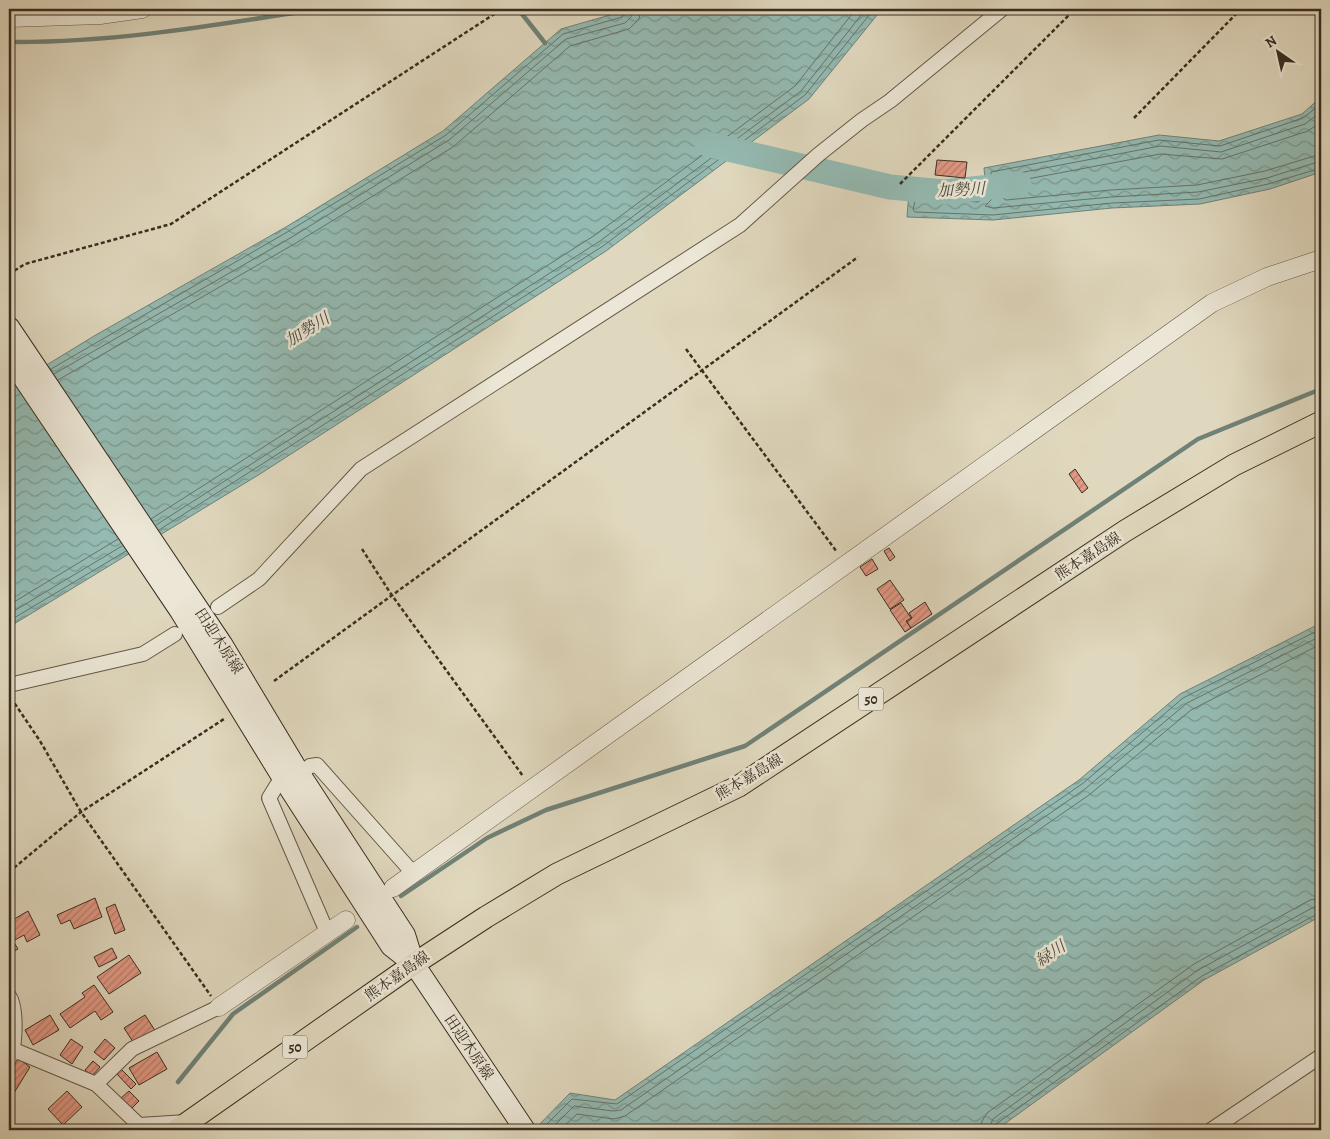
<svg xmlns="http://www.w3.org/2000/svg" width="1330" height="1139" viewBox="0 0 1330 1139" font-family="Alegreya,'Noto Serif JP',serif">
<style>
.water{fill:url(#water-waves);stroke:#708278}
.lines{fill:none;stroke-linecap:round;stroke-linejoin:round}
.shore{stroke:#66746a;stroke-width:1}
.stream{stroke:#708278;stroke-width:4.5}
.river{stroke:#94bab2;stroke-width:25}
.building{fill:url(#building-hatch);stroke:#392e21}
.minor-casing{stroke:#635848;stroke-width:16}
.tertiary-casing{stroke:#635848;stroke-width:19}
.secondary-casing{stroke:#392e21;stroke-width:22}
.primary-casing{stroke:#392e21;stroke-width:23}
.path{stroke:#392e21;stroke-width:2.5;stroke-dasharray:4 2.5;stroke-linecap:butt}
.minor{stroke:#ebe6d5;stroke-width:14}
.tertiary{stroke:#ebe6d5;stroke-width:18}
.secondary{stroke:#ebe6d5;stroke-width:20}
.primary{stroke:#e0d8be;stroke-width:21}
.labels{text-anchor:middle;stroke-width:5;stroke-linejoin:round;paint-order:stroke}
.shield{fill:#ebe6d5;stroke:#6e6557;stroke-width:1}
.shield-label{font-size:14px;font-weight:bold;fill:#392e21}
.street-label{font-size:15px;fill:#392e21;stroke:#ebe6d5}
.water-label{font-size:16px;font-style:italic;fill:#4b4a3e;stroke:#ebe6d5}
</style>
<defs>
<pattern id="water-waves" width="16" height="10" patternUnits="userSpaceOnUse" patternTransform="scale(1.25)"><rect width="16" height="10" fill="#94bab2"/><path d="M0 5q4-4 8 0t8 0" fill="none" stroke="#7a9890"/></pattern>
<pattern id="building-hatch" width="6" height="6" patternUnits="userSpaceOnUse" patternTransform="scale(1.25)"><rect width="6" height="6" fill="#e39985"/><path d="M-1 1l2-2M0 6l6-6M5 7l2-2" fill="none" stroke="#b97d6c"/></pattern>
</defs>
<rect width="100%" height="100%" fill="#e0d8be"/>
<filter id="stains"><feTurbulence type="fractalNoise" baseFrequency=".004" numOctaves="4"/><feColorMatrix values="0 0 0 0 .2 0 0 0 0 .09 0 0 0 0 .02 0 0 0 .5 -.17"/></filter>
<radialGradient id="worn" r=".72"><stop offset=".6" stop-color="#630" stop-opacity="0"/><stop offset="1" stop-color="#630" stop-opacity=".3"/></radialGradient>
<g class="water">
<polygon points="624,9 882,9 809,99 606,251 260,474 9,627 9,388 94,336 286,227 443,131 561,29 620,12"/>
<polygon points="1321,97 1321,172 1270,189 1200,204 1112,208 993,220 907,217 909,192 976,197 986,190 984,168 1159,135 1219,141 1302,114"/>
<polygon points="1321,623 1321,916 1204,980 996,1130 534,1130 570,1093 615,1100 1079,780 1180,694"/>
</g>
<g class="lines">
<g class="shore">
<polyline points="1321,104 1303,118 1220,146 1159,140 991,172 990,192 978,202 916,197 913,210 915,212 993,215 1112,203 1199,199 1268,184 1321,168"/>
<polyline points="1321,112 1305,124 1221,152 1160,146 998,177 996,195 985,206 993,208 1111,197 1198,192 1267,178 1321,161"/>
<polyline points="1321,122 1308,131 1222,159 1160,154 1006,183 1003,198 1006,200 1111,190 1197,185 1265,171 1321,154"/>
<polyline points="51,369 289,231 446,135 563,34 622,17 627,9"/>
<polyline points="54,374 292,237 449,140 566,39 625,23 631,17 633,9"/>
<polyline points="58,380 296,243 453,147 570,46 629,29 639,19 641,9"/>
<polyline points="151,519 595,235 795,86 856,9"/>
<polyline points="156,525 600,241 801,91 866,9"/>
<polyline points="159,530 603,246 805,95 874,9"/>
<polyline points="9,605 118,539"/>
<polyline points="9,614 122,546"/>
<polyline points="9,621 126,551"/>
<polyline points="541,1130 572,1099 617,1104 1082,784 1183,698 1321,629"/>
<polyline points="550,1130 574,1106 613,1111 621,1110 1085,789 1187,703 1321,636"/>
<polyline points="560,1130 577,1114 614,1119 625,1116 1089,795 1191,710 1321,644"/>
<polyline points="980,1130 982,1121 987,1113 1194,964 1310,900 1321,898"/>
<polyline points="988,1130 993,1119 1198,970 1314,907 1321,905"/>
<polyline points="994,1130 996,1124 1202,976 1321,912"/>
</g>
<g class="stream">
<polyline points="518,9 545,43"/>
<path d="M9,42C113,43 216,25 319,9"/>
<polyline points="401,896 487,838 546,810 745,746 1198,439 1321,389"/>
<polyline points="178,1082 233,1014 357,927"/>
</g>
<polyline class="river" points="707,144 890,187 944,192 1019,184"/>
</g>
<g class="building">
<polygon points="937,160 967,162 965,178 935,175"/>
<polygon points="1075,469 1088,488 1082,493 1069,474"/>
<polygon points="889,548 895,557 890,561 884,551"/>
<polygon points="872,559 878,569 866,576 860,567"/>
<polygon points="890,580 904,600 890,609 877,589"/>
<polygon points="925,602 932,614 911,628 907,622 912,618 909,613"/>
<polygon points="901,603 911,618 906,621 911,628 905,632 890,610"/>
<polygon points="95,898 102,917 74,929 70,920 61,924 57,915"/>
<polygon points="115,904 125,930 115,934 106,908"/>
<polygon points="28,911 40,935 27,942 24,935 13,941 18,949 9,954 9,922"/>
<polygon points="112,948 117,958 99,967 94,957"/>
<polygon points="129,955 141,973 109,994 97,977"/>
<polygon points="94,985 113,1012 101,1020 95,1011 70,1028 60,1014 85,997 82,993"/>
<polygon points="50,1015 59,1030 33,1045 25,1030"/>
<polygon points="145,1015 156,1032 135,1045 124,1028"/>
<polygon points="71,1039 83,1047 72,1064 60,1055"/>
<polygon points="105,1039 115,1048 104,1060 94,1052"/>
<polygon points="157,1052 167,1069 139,1085 129,1068"/>
<polygon points="18,1058 30,1067 14,1093 9,1090 9,1072"/>
<polygon points="93,1061 100,1067 92,1076 85,1070"/>
<polygon points="121,1069 136,1084 131,1089 116,1073"/>
<polygon points="67,1091 82,1107 63,1125 48,1109"/>
<polygon points="129,1091 139,1101 131,1109 121,1098"/>
</g>
<g class="lines">
<defs>
<g id="minor">
<polyline points="218,607 259,579 361,469 740,225 818,155 862,120 890,101 1002,9"/>
<polyline points="9,685 143,654 175,634"/>
<polyline points="300,774 310,766 317,765 413,873"/>
<polyline points="282,777 269,798 327,932"/>
<path d="M9,996C17,1008 16,1047 9,1059"/>
<polyline points="14,1050 96,1084 139,1125"/>
<polyline points="96,1084 132,1049 219,1007"/>
<polyline points="135,1130 139,1125 187,1122"/>
<polyline points="1211,1130 1321,1056"/>
</g>
<g id="tertiary">
<polyline points="9,18 100,15 142,9"/>
<polyline points="393,888 1212,303 1267,277 1321,259"/>
<polyline points="219,1007 346,920"/>
</g>
<g id="secondary">
<polyline points="9,327 222,644 300,774 405,935 414,964"/>
<polyline points="9,357 180,611 282,777 391,946 414,964 525,1130"/>
</g>
<polyline id="primary" points="177,1130 414,964 486,917 557,874 739,786 1125,531 1234,465 1321,422"/>
</defs>
<use href="#minor" class="minor-casing"/>
<use href="#tertiary" class="tertiary-casing"/>
<use href="#secondary" class="secondary-casing"/>
<use href="#primary" class="primary-casing"/>
<g class="path">
<polyline points="1134,118 1241,9"/>
<polyline points="900,184 1075,9"/>
<polyline points="9,274 25,264 171,224 502,9"/>
<polyline points="686,349 837,552"/>
<polyline points="362,549 391,594 523,776"/>
<polyline points="274,681 858,257"/>
<polyline points="11,698 40,741 81,812 211,996"/>
<polyline points="9,872 81,812 224,719"/>
</g>
<use href="#minor" class="minor"/>
<use href="#tertiary" class="tertiary"/>
<use href="#secondary" class="secondary"/>
<use href="#primary" class="primary"/>
</g>
<g class="labels">
<g class="shield">
<rect x="858.5" y="687.5" width="25" height="23" rx="4"/>
<rect x="282.5" y="1035.5" width="25" height="23" rx="4"/>
</g>
<g class="shield-label">
<text x="871" y="704">50</text>
<text x="295" y="1052">50</text>
</g>
<g class="street-label">
<text transform="translate(1088 556) rotate(-33)" y="5">熊本嘉島線</text>
<text transform="translate(219 641) rotate(57)" y="5">田迎木原線</text>
<text transform="translate(749 777) rotate(-31)" y="5">熊本嘉島線</text>
<text transform="translate(397 976) rotate(-35)" y="5">熊本嘉島線</text>
<text transform="translate(469 1047) rotate(56)" y="5">田迎木原線</text>
</g>
<g class="water-label">
<text transform="translate(961 189) rotate(-3)" y="6">加勢川</text>
<text transform="translate(307 329) rotate(-32)" y="6">加勢川</text>
<text transform="translate(1050 953) rotate(-34)" y="6">緑川</text>
</g>
</g>
<rect width="1330" height="1139" fill="none" stroke="#e0d8be" stroke-width="30"/>
<rect x="10" y="10" width="1310" height="1119" fill="none" stroke="#392e21" stroke-width="2.5"/>
<rect x="15" y="15" width="1300" height="1109" fill="none" stroke="#392e21"/>
<g transform="translate(1278 52) rotate(326)" stroke="#ebe6d5" stroke-width="4" paint-order="stroke">
<path d="M0-4L9 19L0 12L-9 19Z" fill="#392e21"/>
<text y="-8" font-size="14" font-weight="bold" text-anchor="middle" fill="#392e21">N</text>
</g>
<rect width="100%" height="100%" filter="url(#stains)"/>
<rect width="100%" height="100%" fill="url(#worn)"/>
</svg>
